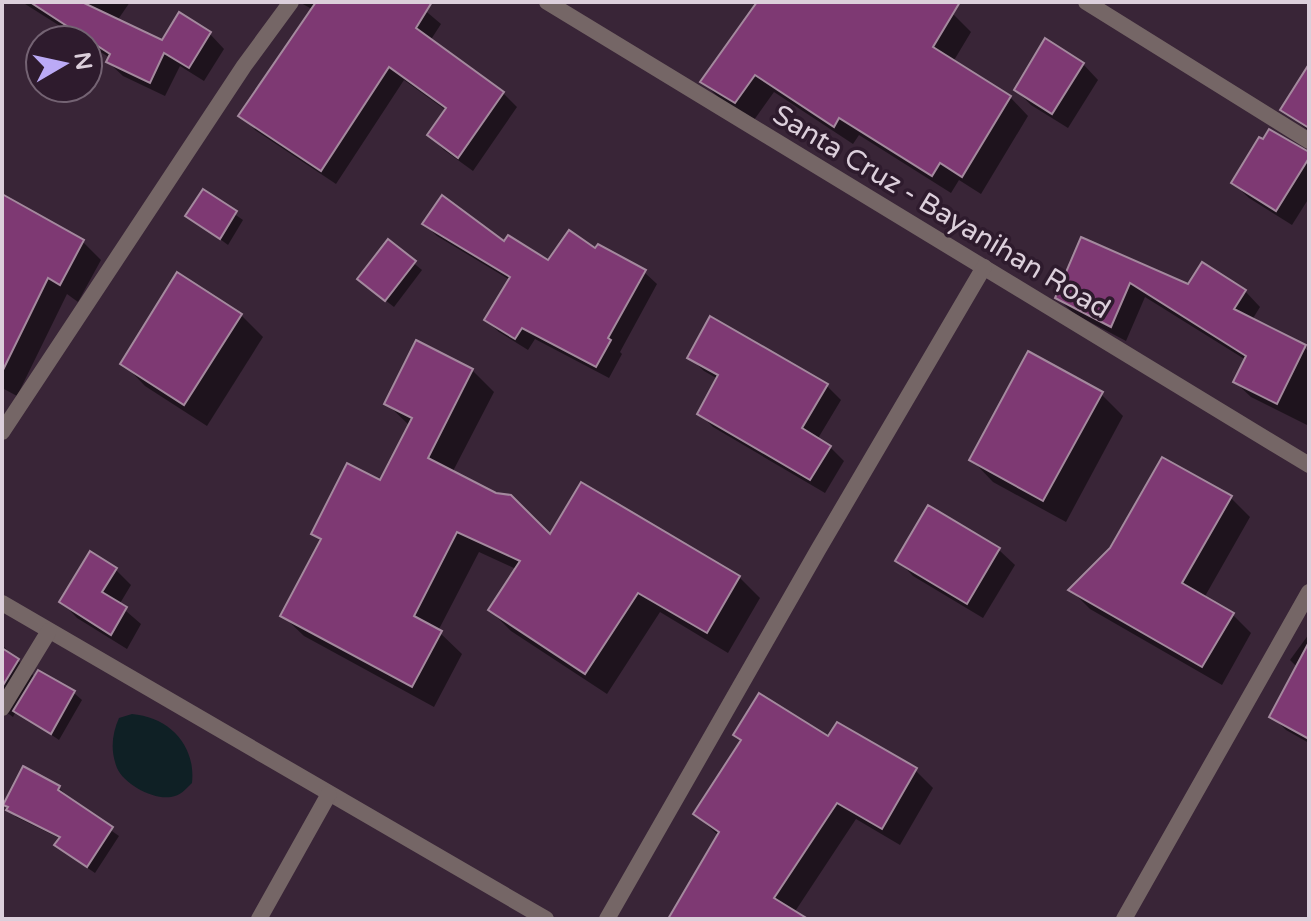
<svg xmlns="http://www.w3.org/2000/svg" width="1311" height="921" viewBox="0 0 1311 921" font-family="'Varela Round',sans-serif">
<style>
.water{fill:#0f2025}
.shadow{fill:#0007}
.building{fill:#7e3973;stroke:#a4899e;stroke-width:2}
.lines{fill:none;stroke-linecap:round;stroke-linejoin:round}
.street{stroke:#756666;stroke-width:16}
.labels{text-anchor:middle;stroke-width:7;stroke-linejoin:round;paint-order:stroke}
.street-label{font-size:28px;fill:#dccfdb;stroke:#2e1b2d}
</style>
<rect width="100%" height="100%" fill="#392537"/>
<path class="water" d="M132,714C169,717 196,745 192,783C186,789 180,796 171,797C153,800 124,784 117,768C110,750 112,734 119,718Z"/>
<g class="shadow">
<polygon points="22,2 130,2 117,21 162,42 210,34 224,49 204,81 180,66 165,96 123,76 108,62 110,58 88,44 88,40 82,40"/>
<polygon points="299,2 415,2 441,24 430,41 503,93 517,107 473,171 444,150 429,135 447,111 404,80 336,184 255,130 241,115 312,9"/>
<polygon points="759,2 933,2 953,14 971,32 953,62 1010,97 1028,116 981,194 959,180 951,193 859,135 853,144 774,92 754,120 721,100 703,82"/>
<polygon points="1083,64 1098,80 1068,128 1031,105 1016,90"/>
<polygon points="1309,72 1309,131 1283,110"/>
<polygon points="1309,153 1309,198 1292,225 1249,198 1233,183"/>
<polygon points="203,192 243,220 228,245 188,215"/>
<polygon points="2,196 83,242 101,260 78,302 67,294 17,396 4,389 2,392"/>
<polygon points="424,224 505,244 548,262 596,251 644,272 657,284 620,352 622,354 609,378 535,339 528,350 499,332 486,320 510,280 437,236"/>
<polygon points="1082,240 1189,286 1245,291 1260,307 1252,320 1309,351 1309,426 1251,397 1235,382 1246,360 1145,297 1126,341 1073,313 1057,297"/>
<polygon points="388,242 422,270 394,307 367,286"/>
<polygon points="241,315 263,337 207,426 145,386 123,363"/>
<polygon points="689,357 827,386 841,400 817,440 830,447 844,461 825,493 713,427 699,413 718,379 704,371"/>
<polygon points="472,370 494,392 452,473 551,538 739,577 760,598 728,653 660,612 607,694 511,631 490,610 516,569 479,552 438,631 462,654 434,707 304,636 282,615 321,541 313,533 381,483 410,426 386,403"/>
<polygon points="1101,394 1123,416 1066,522 993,482 971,459"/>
<polygon points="1163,459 1231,498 1250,517 1204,598 1232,614 1251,633 1222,685 1090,609 1071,590 1112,549"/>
<polygon points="929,507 999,550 1015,565 983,618 913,576 898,560"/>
<polygon points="116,570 131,585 119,605 141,624 127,649 77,618 62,602"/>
<polygon points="1309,634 1309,743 1286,730 1272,716 1298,668 1290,660"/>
<polygon points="2,645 36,678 39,672 74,693 82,700 59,740 16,711 13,717 6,712 2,719"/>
<polygon points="736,735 829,738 915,770 933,788 900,845 856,819 794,913 802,919 684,919 719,836 695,814 742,742"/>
<polygon points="59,788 66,795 65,798 119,836 95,873 64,852 57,845 61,839 16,817 5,804"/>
</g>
<g class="building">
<polygon points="30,2 82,2 162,40 179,12 211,32 189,68 164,53 150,83 106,62 110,54"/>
<polygon points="316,2 432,2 416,28 504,92 458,158 427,135 446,108 389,67 321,171 238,116"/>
<polygon points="757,2 960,2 933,47 1011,96 962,177 940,163 932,176 839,118 834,127 755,75 735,103 700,82"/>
<polygon points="1045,38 1084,63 1052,114 1014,90"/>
<polygon points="1309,64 1309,128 1280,110"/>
<polygon points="1269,129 1309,152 1309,158 1276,211 1231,183 1259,137 1263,139"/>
<polygon points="203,189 237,211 220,239 185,216"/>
<polygon points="2,194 84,240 60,285 48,278 2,372"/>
<polygon points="442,195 504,241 508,235 548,260 569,230 595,248 598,244 646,270 608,338 611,340 596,367 522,328 515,339 484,320 510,277 422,224"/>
<polygon points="1081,237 1188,284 1202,262 1246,290 1234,309 1306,345 1277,404 1233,382 1246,356 1130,283 1111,327 1055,298"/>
<polygon points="388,239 416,261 385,301 357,279"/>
<polygon points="177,272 242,314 184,405 120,364"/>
<polygon points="710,316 828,384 802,428 831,446 810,480 697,414 718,375 687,358"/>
<polygon points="416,340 473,369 428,458 496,493 511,495 550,534 581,482 740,576 707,633 638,593 585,674 488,610 520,561 457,532 414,616 442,631 412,687 280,616 321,539 311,534 347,463 380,480 412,418 384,404"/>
<polygon points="1028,351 1103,392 1043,501 969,460"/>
<polygon points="1162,457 1232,496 1182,583 1234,613 1202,667 1068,590 1110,548"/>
<polygon points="928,505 1000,548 967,604 895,561"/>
<polygon points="90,551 117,568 102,592 127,607 111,635 59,602"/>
<polygon points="1309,642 1309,739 1269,717"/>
<polygon points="2,648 19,659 2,687"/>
<polygon points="38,670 75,691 51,734 13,711"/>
<polygon points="759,693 828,736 837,722 917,768 882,829 837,803 774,898 808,919 668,919 719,832 693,814 741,740 733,735"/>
<polygon points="23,766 60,786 58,790 113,827 87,867 54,845 60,837 6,810 8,807 3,805"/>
</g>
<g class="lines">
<g class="street">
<polyline points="547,2 1309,465"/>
<polyline points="1086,2 1309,141"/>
<polyline points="2,432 244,66 291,2"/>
<polyline points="2,603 546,919"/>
<polyline points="2,708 49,631"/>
<polyline points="259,919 329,794"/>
<polyline points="607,919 818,550 984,267"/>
<polyline points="1124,919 1309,592"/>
</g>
</g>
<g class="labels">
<g class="street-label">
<text transform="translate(942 211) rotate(31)" y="10">Santa Cruz - Bayanihan Road</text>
</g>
</g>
<rect width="1311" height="921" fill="none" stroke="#dccfdb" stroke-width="8"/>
<g transform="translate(64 64) rotate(81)"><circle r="38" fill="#2e1b2d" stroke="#746373" stroke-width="2"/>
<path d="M0-6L14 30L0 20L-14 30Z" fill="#bbaaf6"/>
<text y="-12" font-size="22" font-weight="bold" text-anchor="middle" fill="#dccfdb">N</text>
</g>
</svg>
